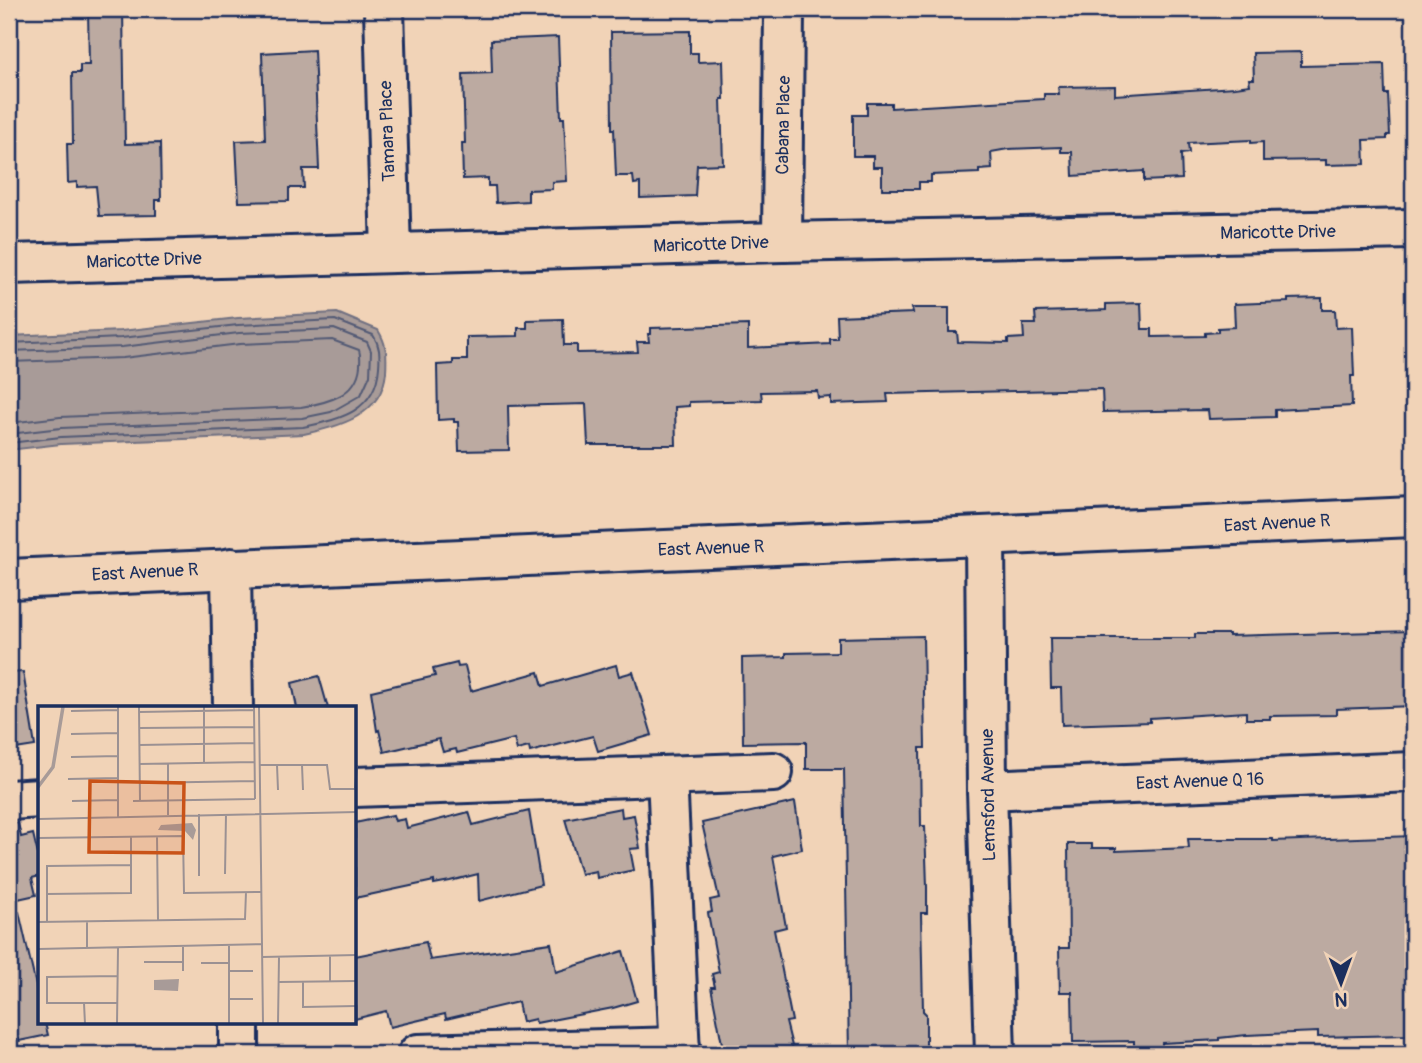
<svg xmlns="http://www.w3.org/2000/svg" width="1422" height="1063" viewBox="0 0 1422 1063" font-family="Pangolin,sans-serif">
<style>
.water{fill:#a89b98;stroke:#707081;stroke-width:2}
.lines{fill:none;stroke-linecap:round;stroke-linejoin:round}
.shore{stroke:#535a75;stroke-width:2}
.building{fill:#bcaaa1;stroke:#1b2f5e;stroke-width:2}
.street-casing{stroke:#1b2f5e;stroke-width:44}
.secondary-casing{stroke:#1b2f5e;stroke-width:44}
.street{stroke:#f1d3b7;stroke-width:38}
.secondary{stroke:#f1d3b7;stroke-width:38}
.labels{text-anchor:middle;stroke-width:5;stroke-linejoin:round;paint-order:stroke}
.street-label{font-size:18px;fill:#1b2f5e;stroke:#f1d3b7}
.inset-river{fill:none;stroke:#a89b98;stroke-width:3.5}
.inset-road{fill:none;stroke:#9b9193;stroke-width:2}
.view{fill:#c95318;fill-opacity:0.15;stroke:#c95318;stroke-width:3.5}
.inset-edge{fill:none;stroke:#1b2f5e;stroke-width:3.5}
</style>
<rect width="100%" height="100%" fill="#f1d3b7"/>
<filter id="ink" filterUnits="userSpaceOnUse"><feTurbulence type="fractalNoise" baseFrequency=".0143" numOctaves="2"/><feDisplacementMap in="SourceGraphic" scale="14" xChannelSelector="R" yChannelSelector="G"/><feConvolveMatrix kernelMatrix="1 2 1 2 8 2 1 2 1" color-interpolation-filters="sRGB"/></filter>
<g filter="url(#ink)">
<path class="water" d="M337,313L378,330C387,345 387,354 386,372C382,416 340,426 304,434L61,444L9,450V336L121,331L238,318Z"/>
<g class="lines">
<g class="shore">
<path d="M9,343L121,338L238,325L335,320L373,335C380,346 380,354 379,367C376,411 340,420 303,427L61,437L9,443"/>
<polyline points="9,351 122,347 239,333 334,329 367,342 371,351 370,375 361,395 331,412 302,418 61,428 9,434"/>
<path d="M9,362L123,358L240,344L332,340L359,350C361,356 360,360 360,366C357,396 326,403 301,407L60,417L9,423"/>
</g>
</g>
<g class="building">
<polygon points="88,9 123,9 125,144 160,143 161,200 156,200 156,215 99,216 96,186 77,187 77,182 68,183 67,144 73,144 72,73 80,73 80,65 89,65"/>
<polygon points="690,31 690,53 698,53 698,62 723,61 724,99 721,99 723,164 697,165 695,196 640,198 640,183 634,184 633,176 616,176 614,129 612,129 611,32"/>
<polygon points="558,37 561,118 564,118 567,181 552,182 552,189 528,190 528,201 496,203 495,186 488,186 488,178 463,179 462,143 465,143 463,74 492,73 491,40"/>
<polygon points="314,50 319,169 303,169 304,188 289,188 289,201 239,202 236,141 265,140 262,53"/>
<polygon points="1301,52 1301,66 1384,64 1385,94 1388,94 1390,135 1387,135 1387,139 1364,140 1365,164 1326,165 1326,160 1263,161 1263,142 1251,143 1251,140 1188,143 1189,153 1181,154 1182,179 1144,181 1144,171 1073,176 1072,152 1061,152 1061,147 1008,149 991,152 992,169 979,170 979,173 931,175 931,182 919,182 919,189 882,189 882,167 873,167 873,156 853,156 853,115 867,115 867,103 891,103 891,108 1044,99 1044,94 1059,94 1058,87 1115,86 1115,95 1235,87 1250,85 1249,79 1254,79 1253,53"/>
<polygon points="1322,298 1322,310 1335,310 1336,328 1352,327 1354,376 1351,376 1352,406 1275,410 1275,417 1209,419 1208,410 1103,412 1102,389 887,394 888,402 831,404 831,397 818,398 817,391 761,392 762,400 689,402 689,406 675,407 676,445 588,445 586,404 508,406 509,450 459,451 458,422 454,422 454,419 438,420 437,365 453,364 453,360 467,360 467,337 518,336 518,328 527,328 527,320 563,319 564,345 577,345 577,353 638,352 637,342 649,342 648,334 651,334 651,328 748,325 748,348 830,344 830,339 838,339 837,316 913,313 912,308 949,308 949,332 957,332 958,342 1008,343 1008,339 1024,338 1023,324 1036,324 1035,312 1106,310 1106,304 1141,303 1142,329 1152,329 1152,337 1205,336 1205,333 1218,332 1218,328 1235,327 1234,304 1288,302 1288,299"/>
<polygon points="1413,631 1413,706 1336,709 1336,715 1270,716 1270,719 1246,719 1246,712 1150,718 1150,722 1062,725 1061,688 1051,688 1050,638 1195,638 1195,634 1229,634 1229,636"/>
<polygon points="923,636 925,748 920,748 921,826 925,826 927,887 927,913 921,913 923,1011 926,1014 926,1054 849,1054 844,769 806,769 806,742 743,743 742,658 786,657 786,653 838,652 838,638"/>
<polygon points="457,663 458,667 465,666 471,691 539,672 543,686 616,665 619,676 633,672 652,735 598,751 593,736 530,752 529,747 517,750 514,739 457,753 456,749 443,752 439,739 384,752 379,730 377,731 371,691 435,676 433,669"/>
<polygon points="23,672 35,746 9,750 9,673"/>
<polygon points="319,676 328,708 297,708 292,683"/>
<polygon points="795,802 802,849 773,856 786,927 774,930 792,1021 786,1022 794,1054 724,1054 711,987 715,987 712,974 719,972 708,913 712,912 710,900 719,898 702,823"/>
<polygon points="621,808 622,817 634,815 640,848 630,849 634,870 597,878 596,871 581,874 565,819"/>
<polygon points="529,811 541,885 479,901 478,874 450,881 434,884 434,881 355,898 355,823 393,815 395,821 405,819 407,828 469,812 473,825"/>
<polygon points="18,823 21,837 33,834 40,863 40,876 32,878 36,895 9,901 9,824"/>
<polygon points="1413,836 1413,1030 1407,1031 1407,1035 1318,1037 1318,1032 1247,1035 1219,1038 1219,1040 1162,1043 1162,1046 1134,1046 1134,1041 1073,1042 1072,992 1060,992 1059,948 1069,948 1068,844 1092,844 1092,848 1116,848 1116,851 1189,848 1188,839 1273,839 1273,841"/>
<polygon points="19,912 40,1003 40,1023 45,1023 48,1035 19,1041 19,1038 12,1039 9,1023 9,913"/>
<polygon points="426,942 430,960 551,943 556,972 623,951 637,1001 613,1008 536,1023 535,1019 522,1022 518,1002 446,1019 445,1014 390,1027 386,1011 355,1019 355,956"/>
</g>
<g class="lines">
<defs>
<g id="street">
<polyline points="384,9 391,253"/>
<polyline points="782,242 784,9"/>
<polyline points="9,264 782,242 1413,229"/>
<polyline points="985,536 987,790 995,1054"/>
<polyline points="231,568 233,708"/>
<polyline points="667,776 680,1054"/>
<polyline points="355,787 773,772"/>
<polyline points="987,790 1413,772"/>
<polyline points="9,800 40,798"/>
<polyline points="239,1023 239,1054"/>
<polyline points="418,1054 680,1047"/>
</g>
<polyline id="secondary" points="9,579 1413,517"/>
</defs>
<use href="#street" class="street-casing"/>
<use href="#secondary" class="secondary-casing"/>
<use href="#street" class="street"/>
<use href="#secondary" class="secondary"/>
</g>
</g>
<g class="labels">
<g class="street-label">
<text transform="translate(783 125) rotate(-89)" y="6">Cabana Place</text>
<text transform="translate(387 131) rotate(-92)" y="6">Tamara Place</text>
<text transform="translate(1278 232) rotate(-1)" y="6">Maricotte Drive</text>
<text transform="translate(711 244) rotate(-2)" y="6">Maricotte Drive</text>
<text transform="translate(144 260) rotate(-2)" y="6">Maricotte Drive</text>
<text transform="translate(1277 523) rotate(-3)" y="6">East Avenue R</text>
<text transform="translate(711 548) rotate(-2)" y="6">East Avenue R</text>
<text transform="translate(145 572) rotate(-3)" y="6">East Avenue R</text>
<text transform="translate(1200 781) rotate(-2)" y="6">East Avenue Q 16</text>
<text transform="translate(988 795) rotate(-91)" y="6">Lemsford Avenue</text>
</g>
</g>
<g transform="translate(38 706)">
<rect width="318" height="318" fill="#f1d3b7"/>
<path d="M154,117L158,124L155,134L147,125L120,124L123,119ZM141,273L140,285L116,284V274Z" fill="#a89b98"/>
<path class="inset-river" d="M0,81L15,61L25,1"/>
<path class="inset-road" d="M80,1V111M101,1L102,95M166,1V57M216,1L217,93M221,1L225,318M33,5L80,4M101,6L216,4M101,22L216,21M33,28L80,27M101,39L217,37M33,51L80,50M130,57V109M101,58L217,56M222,59H289L292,83H319M239,59L240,84M264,59L265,84M30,73L80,72M101,77L217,75M317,83L319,59M34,95L80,94M95,95L217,93M0,113L319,106M119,130L120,214M0,132L145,130L146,187L224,186M187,168L188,108M161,170V108M8,188L93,187V130M0,216L207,213L208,186M9,216V160L93,159M49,242V216M0,243L224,238M292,250V275M224,251L319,249M106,256H145M163,257H191M145,265V239M191,265H215M79,270L9,271V297H79M241,276L319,275M265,276V301L319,300M191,293H215M46,297L47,318M79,318L80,242M191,318V238M240,318L241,251"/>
<path class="view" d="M52,75L146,77L145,147L51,146Z"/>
<rect width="318" height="318" class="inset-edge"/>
</g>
<rect width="1422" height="1063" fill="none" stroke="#f1d3b7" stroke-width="35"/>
<rect x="18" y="18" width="1387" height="1028" fill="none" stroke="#1b2f5e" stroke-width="2.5" filter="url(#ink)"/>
<g transform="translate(1341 983) rotate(179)" stroke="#f1d3b7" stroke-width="5" paint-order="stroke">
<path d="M0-5L12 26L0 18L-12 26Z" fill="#1b2f5e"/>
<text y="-10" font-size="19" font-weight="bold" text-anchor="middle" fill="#1b2f5e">N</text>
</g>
</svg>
